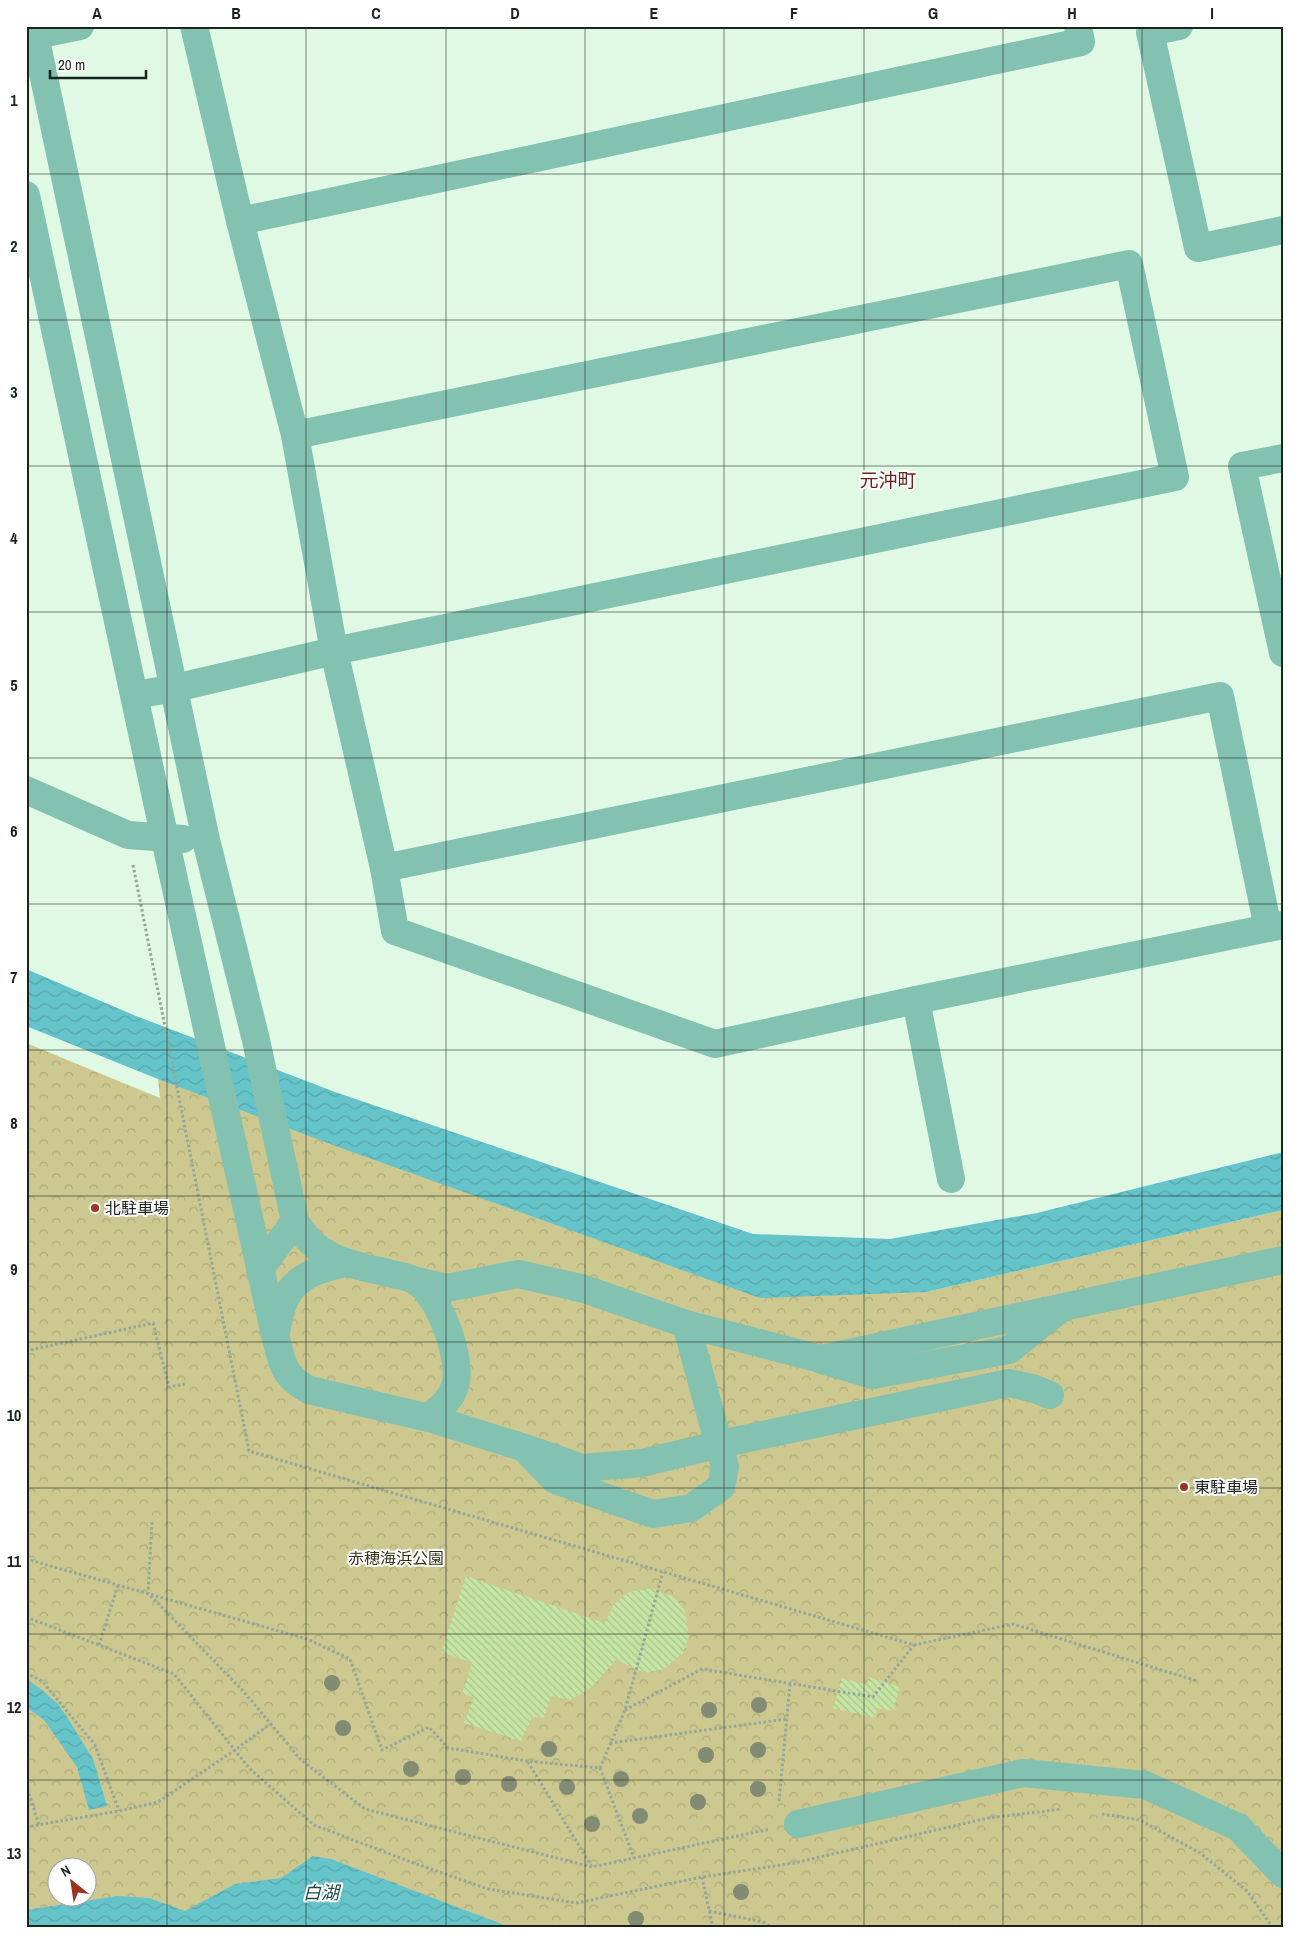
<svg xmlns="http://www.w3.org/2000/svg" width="1309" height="1954" viewBox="0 0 1309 1954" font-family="'Archivo Narrow','Noto Sans JP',sans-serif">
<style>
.park{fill:url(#park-crowns);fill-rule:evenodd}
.water{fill:url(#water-waves)}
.building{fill:url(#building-back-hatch)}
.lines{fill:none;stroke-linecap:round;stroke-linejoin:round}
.path{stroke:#94a798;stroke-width:3;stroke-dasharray:2.5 2.5;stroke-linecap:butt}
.minor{stroke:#83c1b1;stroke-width:28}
.tree{fill:#828c72}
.grid{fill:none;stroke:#1a231c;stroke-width:1;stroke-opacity:0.55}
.poi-dot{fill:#9d331f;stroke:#fff;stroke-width:2}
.labels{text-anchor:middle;stroke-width:4;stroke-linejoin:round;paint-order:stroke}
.poi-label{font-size:16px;fill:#1a231c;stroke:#fff;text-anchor:start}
.park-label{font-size:16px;fill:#363314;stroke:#fff}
.water-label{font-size:18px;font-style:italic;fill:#1d494c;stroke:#fff}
.quarter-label{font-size:19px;fill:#682518;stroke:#fff}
.neatline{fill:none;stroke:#1a231c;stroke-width:2}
.grid-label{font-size:16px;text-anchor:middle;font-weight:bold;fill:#1a231c}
</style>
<defs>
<pattern id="park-crowns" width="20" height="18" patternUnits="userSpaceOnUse" patternTransform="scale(1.25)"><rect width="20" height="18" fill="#ccc890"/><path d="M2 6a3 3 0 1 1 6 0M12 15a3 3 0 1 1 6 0" fill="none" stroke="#afac7c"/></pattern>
<pattern id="water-waves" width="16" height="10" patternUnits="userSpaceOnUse" patternTransform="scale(1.25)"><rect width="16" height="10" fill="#64c4ca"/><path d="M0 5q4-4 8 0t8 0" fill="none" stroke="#56a8ad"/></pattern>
<pattern id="building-back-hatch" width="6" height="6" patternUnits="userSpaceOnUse" patternTransform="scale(1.25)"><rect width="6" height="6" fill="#c6e4a4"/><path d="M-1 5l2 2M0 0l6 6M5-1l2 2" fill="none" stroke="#aac38d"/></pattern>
</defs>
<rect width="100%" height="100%" fill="#dff9e5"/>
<path class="park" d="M26,1043L160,1098L158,1079L926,1292L1283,1210V1928H26ZM58,1866H88V1896H58Z"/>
<g class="water">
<polygon points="26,969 136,1016 335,1092 753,1234 890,1239 1037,1213 1283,1152 1283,1210 926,1292 760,1298 344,1149 158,1079 26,1026"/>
<polygon points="26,1679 42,1690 58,1704 67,1717 93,1759 107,1806 89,1810 77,1767 44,1720 26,1707"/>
<polygon points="313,1856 331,1859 512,1928 26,1928 26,1910 118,1896 149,1898 185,1911 235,1884 281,1878"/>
</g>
<g class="building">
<polygon points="466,1576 605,1623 614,1604 629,1592 651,1588 674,1597 685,1611 689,1636 683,1653 664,1669 645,1673 616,1660 592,1687 571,1700 551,1696 544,1718 532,1717 521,1741 464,1723 474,1697 462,1694 472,1663 441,1652"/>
<polygon points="869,1677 900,1687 893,1711 877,1708 875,1718 833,1708 842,1678 867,1685"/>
</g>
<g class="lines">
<g class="path">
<polyline points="133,865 249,1451 914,1645 1013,1624 1197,1681"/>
<polyline points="26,1351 153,1323 169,1387 185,1384"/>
<polyline points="152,1522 148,1593 244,1692 301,1760 365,1809 592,1867 770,1829"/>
<polyline points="26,1559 307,1639 350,1659 382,1750 429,1727 448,1748 527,1761 600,1768 625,1710 663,1572"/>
<polyline points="26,1617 174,1674 250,1769 314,1825 411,1862 488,1889 576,1903 702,1877 794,1863 988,1818 1062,1809"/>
<polyline points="99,1645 118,1585"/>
<polyline points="26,1673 42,1681 95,1745 119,1811"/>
<polyline points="625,1710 702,1669 873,1697 914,1645"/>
<polyline points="610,1743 787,1719"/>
<polyline points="528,1762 592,1867"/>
<polyline points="600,1768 634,1858"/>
<polyline points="26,1784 39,1825"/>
<polyline points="779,1801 790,1684"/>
<polyline points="1102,1814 1140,1820 1200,1853 1247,1891 1273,1928"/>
<polyline points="26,1827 119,1811 158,1802 235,1750 270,1724"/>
<polyline points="702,1877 713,1928"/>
<polyline points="709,1911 763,1922 772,1928"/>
</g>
<g class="minor">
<path d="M33,26L206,840L256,1040L295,1221C317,1261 352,1264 392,1274C400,1276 411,1277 417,1282C440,1296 463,1361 455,1386C451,1400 439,1409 429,1418"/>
<polyline points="194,26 240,221 295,435 334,651 384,868 395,931 715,1044 916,1000 1283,925"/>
<polyline points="1179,26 1150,32 1198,248 1283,230"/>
<polyline points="26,37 80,26"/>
<path d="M26,195L165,839L275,1335C283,1363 281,1375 309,1390L429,1418L525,1448L582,1468L642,1463L720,1444L1009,1383L1035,1389L1050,1395"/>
<polyline points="240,221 1081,42 1078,26"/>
<polyline points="1283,458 1242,466 1283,653"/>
<polyline points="135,695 175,688 334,651 1175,477 1129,264 295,435"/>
<polyline points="26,790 128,835 183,839"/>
<polyline points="384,868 1220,696 1268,928"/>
<polyline points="916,1000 951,1179"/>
<polyline points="260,1269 295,1221"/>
<polyline points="416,1281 447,1288 518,1274 581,1288 686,1324 821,1359 1283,1260"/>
<path d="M276,1331C279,1321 280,1310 284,1301C295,1275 322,1268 346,1263"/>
<polyline points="822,1360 873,1375 1009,1350 1060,1309"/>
<polyline points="527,1451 555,1480 653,1514 691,1508 721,1487 725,1467 686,1324"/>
<polyline points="798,1824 1023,1773 1145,1785 1238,1827 1283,1874"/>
</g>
</g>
<g class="tree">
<circle cx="332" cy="1683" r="8"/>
<circle cx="759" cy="1705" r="8"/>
<circle cx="709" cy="1710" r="8"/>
<circle cx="343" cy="1728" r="8"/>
<circle cx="549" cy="1749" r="8"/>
<circle cx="758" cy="1750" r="8"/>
<circle cx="706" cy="1755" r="8"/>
<circle cx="411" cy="1769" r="8"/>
<circle cx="463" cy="1777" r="8"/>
<circle cx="621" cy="1779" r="8"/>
<circle cx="509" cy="1784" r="8"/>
<circle cx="567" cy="1787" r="8"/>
<circle cx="758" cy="1789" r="8"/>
<circle cx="698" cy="1802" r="8"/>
<circle cx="640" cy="1816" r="8"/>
<circle cx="592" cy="1824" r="8"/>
<circle cx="741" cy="1892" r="8"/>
<circle cx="636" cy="1919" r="8"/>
</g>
<path class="grid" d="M167,26V1928M306,26V1928M446,26V1928M585,26V1928M724,26V1928M864,26V1928M1003,26V1928M1142,26V1928M26,174H1283M26,320H1283M26,466H1283M26,612H1283M26,758H1283M26,904H1283M26,1050H1283M26,1196H1283M26,1342H1283M26,1488H1283M26,1634H1283M26,1780H1283"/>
<g class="poi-dot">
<circle cx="95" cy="1208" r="5"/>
<circle cx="1184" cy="1487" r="5"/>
</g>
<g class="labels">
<g class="poi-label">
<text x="105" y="1214">北駐車場</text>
<text x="1194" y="1493">東駐車場</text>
</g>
<g class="park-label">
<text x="396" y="1564">赤穂海浜公園</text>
</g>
<g class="water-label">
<text x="321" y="1899">白湖</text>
</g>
<g class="quarter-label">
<text x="888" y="487">元沖町</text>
</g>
</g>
<rect width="1309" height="1954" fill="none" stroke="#ffffff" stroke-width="55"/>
<g transform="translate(72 1882) rotate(330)"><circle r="24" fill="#ffffff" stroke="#a3a7a4"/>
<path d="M0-4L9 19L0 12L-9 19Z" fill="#9d331f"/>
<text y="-8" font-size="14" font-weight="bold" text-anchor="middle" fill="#1a231c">N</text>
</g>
<path d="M50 70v8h96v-8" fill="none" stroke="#1a231c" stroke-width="2.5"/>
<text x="58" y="70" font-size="15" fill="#1a231c" stroke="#ffffff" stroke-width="4" paint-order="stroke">20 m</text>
<rect x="28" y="28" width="1254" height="1898" class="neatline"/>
<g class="grid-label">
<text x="97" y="19">A</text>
<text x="236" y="19">B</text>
<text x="376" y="19">C</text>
<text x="515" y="19">D</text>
<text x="654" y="19">E</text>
<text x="794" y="19">F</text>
<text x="933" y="19">G</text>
<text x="1072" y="19">H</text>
<text x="1212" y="19">I</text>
<text x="14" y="106">1</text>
<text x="14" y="252">2</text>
<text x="14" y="398">3</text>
<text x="14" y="544">4</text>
<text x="14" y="691">5</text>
<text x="14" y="837">6</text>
<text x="14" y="983">7</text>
<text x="14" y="1129">8</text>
<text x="14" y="1275">9</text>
<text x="14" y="1421">10</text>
<text x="14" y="1567">11</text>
<text x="14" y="1713">12</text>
<text x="14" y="1859">13</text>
</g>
</svg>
